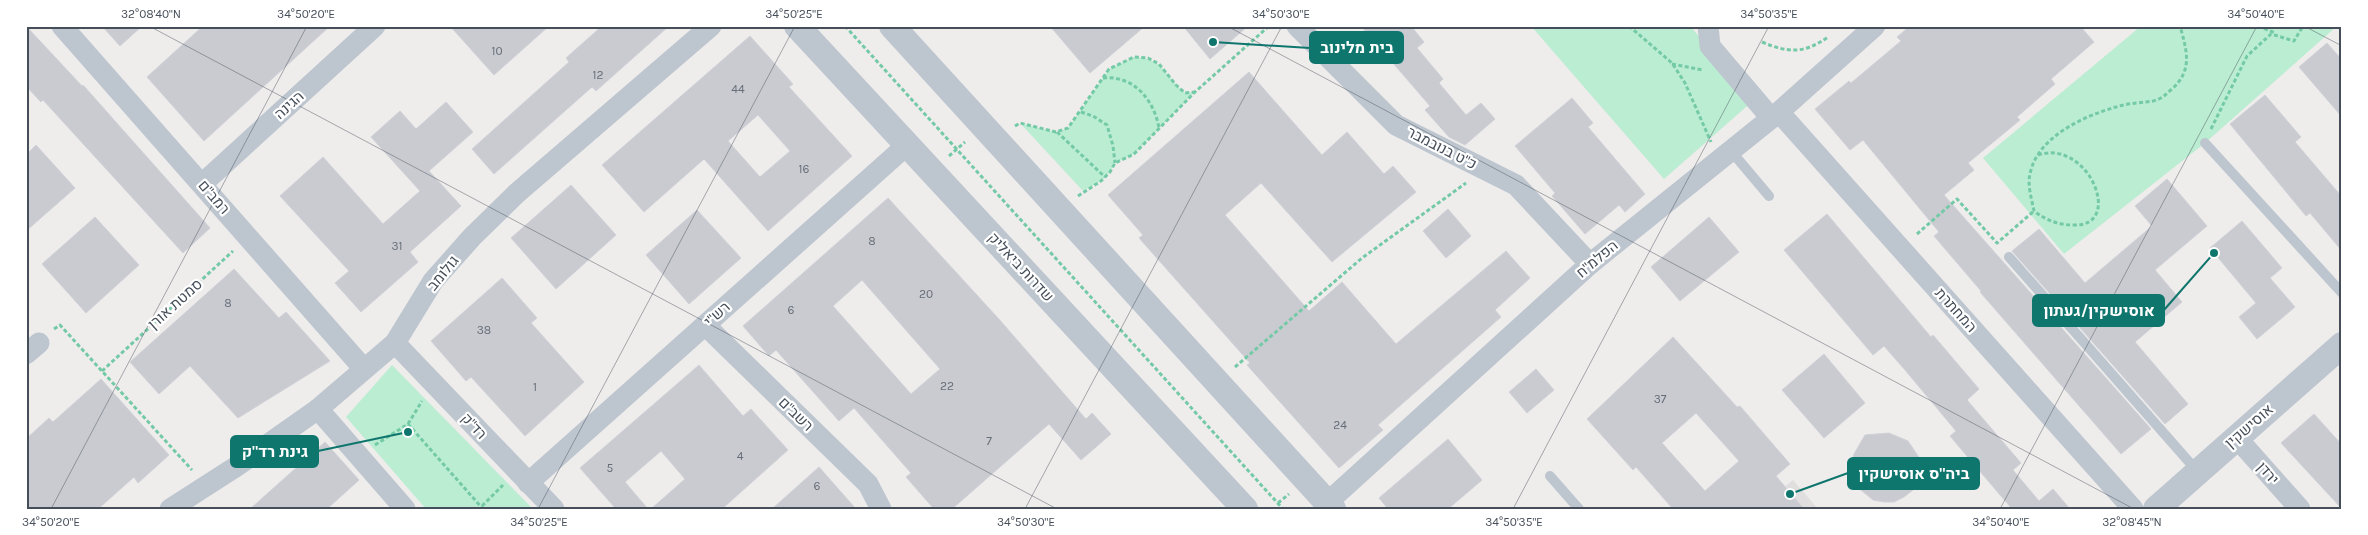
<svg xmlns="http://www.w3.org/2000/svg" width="2368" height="535" font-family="Karla,Heebo,sans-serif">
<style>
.education{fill:#e0dede}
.green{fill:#bbedd2}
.building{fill:#c9cbd1;stroke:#d0d2d8;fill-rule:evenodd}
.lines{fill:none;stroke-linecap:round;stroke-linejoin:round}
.path{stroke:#74caa6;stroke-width:3;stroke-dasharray:4 2.5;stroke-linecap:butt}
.service{stroke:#bdc6cf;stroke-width:10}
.minor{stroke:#bdc6cf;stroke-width:21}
.tertiary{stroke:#bdc6cf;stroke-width:26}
.ticks{fill:none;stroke:#454e59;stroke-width:1;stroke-opacity:0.45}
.labels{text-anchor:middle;stroke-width:4.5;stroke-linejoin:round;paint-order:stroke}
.number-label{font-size:12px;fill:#666d77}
.street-label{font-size:15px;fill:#454e59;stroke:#fff}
.leader{fill:none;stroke:#0f766e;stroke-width:2}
.callout-dot{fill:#0f766e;stroke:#fff;stroke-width:2}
.callout{fill:#0f766e;stroke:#0f766e;stroke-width:2}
.callout-label{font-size:16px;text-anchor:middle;font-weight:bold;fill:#fff}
.neatline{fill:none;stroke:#454e59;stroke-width:2}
.ticks-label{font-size:12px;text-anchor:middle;fill:#454e59}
</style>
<rect width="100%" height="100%" fill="#efecec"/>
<polygon class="education" points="1793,480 1818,509 1758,509"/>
<g class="green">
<polygon points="1531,26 1690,26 1754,100 1664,179"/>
<polygon points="2141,26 2337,26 2205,143 2064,254 1983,158"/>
<path d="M 1134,57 C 1164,58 1165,76 1185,93 L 1195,92 L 1134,154 L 1115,163 L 1110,172 L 1101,181 L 1083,191 L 1020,123 L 1056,132 L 1068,128 L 1109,69 Z"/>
<polygon points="392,365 533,509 426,509 346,417"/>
</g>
<g class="building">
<polygon points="26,26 82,86 83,85 210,228 183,253 43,100 41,102 26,86"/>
<polygon points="102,26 142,26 120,46"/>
<polygon points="203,26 330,26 204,141 147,77"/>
<polygon points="450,26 549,26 494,75"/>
<polygon points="602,26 669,26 596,91 592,87 494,174 472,149 569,62 566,58"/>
<polygon points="1050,26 1145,26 1090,73"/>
<polygon points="1183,26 1248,26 1210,59"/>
<polygon points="1361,26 1411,26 1424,42 1417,48 1443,79 1439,83 1466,115 1481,103 1495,119 1465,145 1449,137 1425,110 1430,106"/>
<polygon points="1910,26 2080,26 2094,42 2051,79 2055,84 2017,117 2020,120 1968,163 1974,170 1944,195 2151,429 2121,454 1980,292 1981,291 1934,236 1939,232 1863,140 1850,150 1815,109 1849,81 1851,83 1901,41 1897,37"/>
<path d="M 750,36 L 793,84 L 789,87 L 852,156 L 768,231 L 704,159 L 644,212 L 602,165 ZM 758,115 L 790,151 L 760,177 L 728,141 Z"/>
<polygon points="2327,43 2342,60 2342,117 2299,67"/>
<polygon points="1249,72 1322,155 1347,132 1384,174 1393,166 1416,192 1332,262 1261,183 1225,215 1309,311 1342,282 1396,344 1506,251 1530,278 1495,310 1501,317 1378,425 1383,430 1339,468 1247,365 1250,363 1139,238 1143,235 1108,195"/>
<polygon points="2265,95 2301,137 2295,142 2342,197 2342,251 2310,213 2306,216 2230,124"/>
<polygon points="1572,98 1593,123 1588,127 1645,194 1625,212 1619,205 1585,234 1552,196 1555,193 1515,146"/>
<polygon points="446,102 473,132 429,171 461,206 410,252 418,262 361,312 335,283 349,271 280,196 323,157 383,224 420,191 371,137 400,111 416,129"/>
<polygon points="36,145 75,188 26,231 26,155"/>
<polygon points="2167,179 2207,226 2155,270 2182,302 2135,342 2188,404 2165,424 2012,251 2039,229 2085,283 2152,226 2135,206"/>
<polygon points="571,185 616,235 556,289 511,238"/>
<path d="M 888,198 L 998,318 L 1086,419 L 1092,413 L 1111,434 L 1081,460 L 1049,424 L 952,509 L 934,509 L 906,477 L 911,473 L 854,408 L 839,421 L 776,350 L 769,356 L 743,326 ZM 862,280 L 940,369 L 911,394 L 833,306 Z"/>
<polygon points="1448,209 1471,236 1446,258 1423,231"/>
<polygon points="697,210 741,258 689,304 646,255"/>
<polygon points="1827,214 1931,337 1933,335 1979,389 1967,400 2021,463 2013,470 2039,501 2053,489 2070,509 2012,509 1950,436 1956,431 1905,370 1884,346 1873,355 1784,250"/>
<polygon points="95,217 139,265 86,313 42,264"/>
<polygon points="1709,217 1739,252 1680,301 1651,267"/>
<polygon points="2242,221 2282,268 2270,278 2295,307 2257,339 2239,317 2256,303 2210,248"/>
<polygon points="234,269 279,318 286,312 330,361 238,418 190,366 159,394 130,362"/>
<polygon points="502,278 537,318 531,323 584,382 525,436 471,377 466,381 431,341"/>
<path d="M 1673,337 L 1737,407 L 1740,406 L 1790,464 L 1776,476 L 1804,509 L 1673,509 L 1636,467 L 1633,470 L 1587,419 ZM 1696,413 L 1739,461 L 1705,491 L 1662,443 Z"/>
<polygon points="1824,354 1865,403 1824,438 1782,390"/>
<polygon points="699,365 743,416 751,409 788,450 722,509 651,509 685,479 661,451 625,482 648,509 616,509 580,468"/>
<polygon points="1536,369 1554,390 1527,413 1509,392"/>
<polygon points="101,379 169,455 138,483 134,477 98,509 26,509 26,439 49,418 53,422"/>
<polygon points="2314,414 2342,445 2342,509 2281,443"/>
<polygon points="1889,433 1908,441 1920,459 1921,470 1918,481 1913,490 1904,497 1894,502 1884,502 1873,500 1856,486 1852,476 1851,465 1854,454 1865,435"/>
<polygon points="1448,439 1482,480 1448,509 1388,509 1379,498"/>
<polygon points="325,442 359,480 327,509 250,509"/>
<polygon points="819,467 856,509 772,509"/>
</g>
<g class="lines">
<g class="path">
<polyline points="845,26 1283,509"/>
<polyline points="1629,26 1672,63 1685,83 1711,142"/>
<polyline points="2258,26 2275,33"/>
<path d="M 1762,42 C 1788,53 1804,54 1828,37"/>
<polyline points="1672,64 1703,70"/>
<path d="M 1103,78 C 1134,75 1154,100 1159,128"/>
<polyline points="1081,112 1093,116 1107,125 1113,146 1115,163"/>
<polyline points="1015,126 1020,123 1056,132 1068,128 1109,69 1134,57 1148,58 1159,64 1176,85 1185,93 1195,92"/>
<polyline points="2211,129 2247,56 2271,34 2294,41 2303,26"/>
<polyline points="1057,132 1105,177"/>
<path d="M 2038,155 C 2089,138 2125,228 2073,225 C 2058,225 2046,220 2034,211 C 2032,200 2027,185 2030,174 C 2037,137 2084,116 2116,107 C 2128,103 2141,103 2153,101 C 2162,99 2166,94 2172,89 C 2193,70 2187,51 2180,26"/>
<polyline points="949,156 965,142"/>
<polyline points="1078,196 1101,181 1110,172 1115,163 1134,154 1195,92 1269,26"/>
<polyline points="1917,234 1957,199 1997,243 2034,211"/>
<polyline points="54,329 60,325 192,470"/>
<polyline points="1235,367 1362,258 1466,183"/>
<polyline points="102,371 233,251"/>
<polyline points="408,424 422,401"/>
<polyline points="375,445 408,424 483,509"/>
<polyline points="1278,503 1289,494"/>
<polyline points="482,506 503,485"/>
</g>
<g class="service">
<polyline points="2205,143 2342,293"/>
<polyline points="1731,151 1769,196"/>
<polyline points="2009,257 2197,471"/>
<polyline points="1550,476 1579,509"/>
</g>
<g class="minor">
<polyline points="62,26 364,369"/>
<polyline points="1297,26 1396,125 1516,185 1590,264"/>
<polyline points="1708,26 1710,46 1771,118"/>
<polyline points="1779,112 2133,509"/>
<polyline points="202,184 375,26"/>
<polyline points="705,325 868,484 881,509"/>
<polyline points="395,343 554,509"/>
<polyline points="26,354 39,343"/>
<polyline points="318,409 405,509"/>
<polyline points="2236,437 2300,509"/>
<polyline points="528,483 907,145"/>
<polyline points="1328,502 1590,264 1779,112 1875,26"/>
<polyline points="170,509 237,466 318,409 395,343 433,281 472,237 517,193 711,26"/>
</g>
<g class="tertiary">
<polyline points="797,26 1245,509"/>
<polyline points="892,26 1333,509"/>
<polyline points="2156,509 2342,345"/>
</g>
</g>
<path class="ticks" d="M 149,26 L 1057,509M 1227,26 L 2134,509M 2304,26 L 2342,46M 51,509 L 307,26M 538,509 L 795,26M 1025,509 L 1282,26M 1513,509 L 1769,26M 2000,509 L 2257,26"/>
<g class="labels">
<g class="number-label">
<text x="497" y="55">10</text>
<text x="598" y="79">12</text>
<text x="738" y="93">44</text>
<text x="804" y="173">16</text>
<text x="872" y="245">8</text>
<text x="397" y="250">31</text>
<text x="926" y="298">20</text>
<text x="228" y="307">8</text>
<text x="791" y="314">6</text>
<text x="484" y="334">38</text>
<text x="947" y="390">22</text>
<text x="535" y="391">1</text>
<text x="1660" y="403">37</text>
<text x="1340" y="429">24</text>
<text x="989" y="445">7</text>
<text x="740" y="460">4</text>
<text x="610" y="472">5</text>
<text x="817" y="490">6</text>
</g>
<g class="street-label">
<text transform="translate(289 105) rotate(-42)" y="5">הגינה</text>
<text transform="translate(1442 148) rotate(27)" y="5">כ"ט בנובמבר</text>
<text transform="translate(214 197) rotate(49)" y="5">רמב"ם</text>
<text transform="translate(1597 259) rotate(-40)" y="5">הפלמ"ח</text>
<text transform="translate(1021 267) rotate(47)" y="5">שדרות ביאליק</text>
<text transform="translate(443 273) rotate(-51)" y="5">גולומב</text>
<text transform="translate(175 304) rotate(-42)" y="5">סמטת אורן</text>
<text transform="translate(1956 310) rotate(48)" y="5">המחתרת</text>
<text transform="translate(717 314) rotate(-42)" y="5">רש"י</text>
<text transform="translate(796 414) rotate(44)" y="5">רשב"ם</text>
<text transform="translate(474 426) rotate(47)" y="5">רד"ק</text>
<text transform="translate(2249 426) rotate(-41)" y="5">אוסישקין</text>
<text transform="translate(2268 473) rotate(48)" y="5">ירדן</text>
</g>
</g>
<path class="leader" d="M1213 42L1310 48M2214 253L2164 310M408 432L318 451M1790 494L1848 473"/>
<g class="callout-dot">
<circle cx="1213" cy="42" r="5"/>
<circle cx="2214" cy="253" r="5"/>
<circle cx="408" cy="432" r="5"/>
<circle cx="1790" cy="494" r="5"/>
</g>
<g class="callout">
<rect x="1310" y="32" width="93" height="31" rx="5"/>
<rect x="2033" y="295" width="131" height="31" rx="5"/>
<rect x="231" y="436" width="87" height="31" rx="5"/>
<rect x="1848" y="458" width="131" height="31" rx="5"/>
</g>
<g class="callout-label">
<text x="1357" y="53">בית מלינוב</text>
<text x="2099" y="316">אוסישקין/געתון</text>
<text x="275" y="457">גינת רד"ק</text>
<text x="1914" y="479">ביה"ס אוסישקין</text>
</g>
<rect width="2368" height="535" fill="none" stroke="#ffffff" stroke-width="55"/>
<rect x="28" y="28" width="2312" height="480" class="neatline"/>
<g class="ticks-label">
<text x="151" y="18">32°08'40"N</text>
<text x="306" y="18">34°50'20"E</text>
<text x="794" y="18">34°50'25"E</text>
<text x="1281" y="18">34°50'30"E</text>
<text x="1769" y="18">34°50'35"E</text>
<text x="2256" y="18">34°50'40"E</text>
<text x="51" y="526">34°50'20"E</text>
<text x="539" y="526">34°50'25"E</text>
<text x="1026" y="526">34°50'30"E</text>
<text x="1514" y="526">34°50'35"E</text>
<text x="2001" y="526">34°50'40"E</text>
<text x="2132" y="526">32°08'45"N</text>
</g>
</svg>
